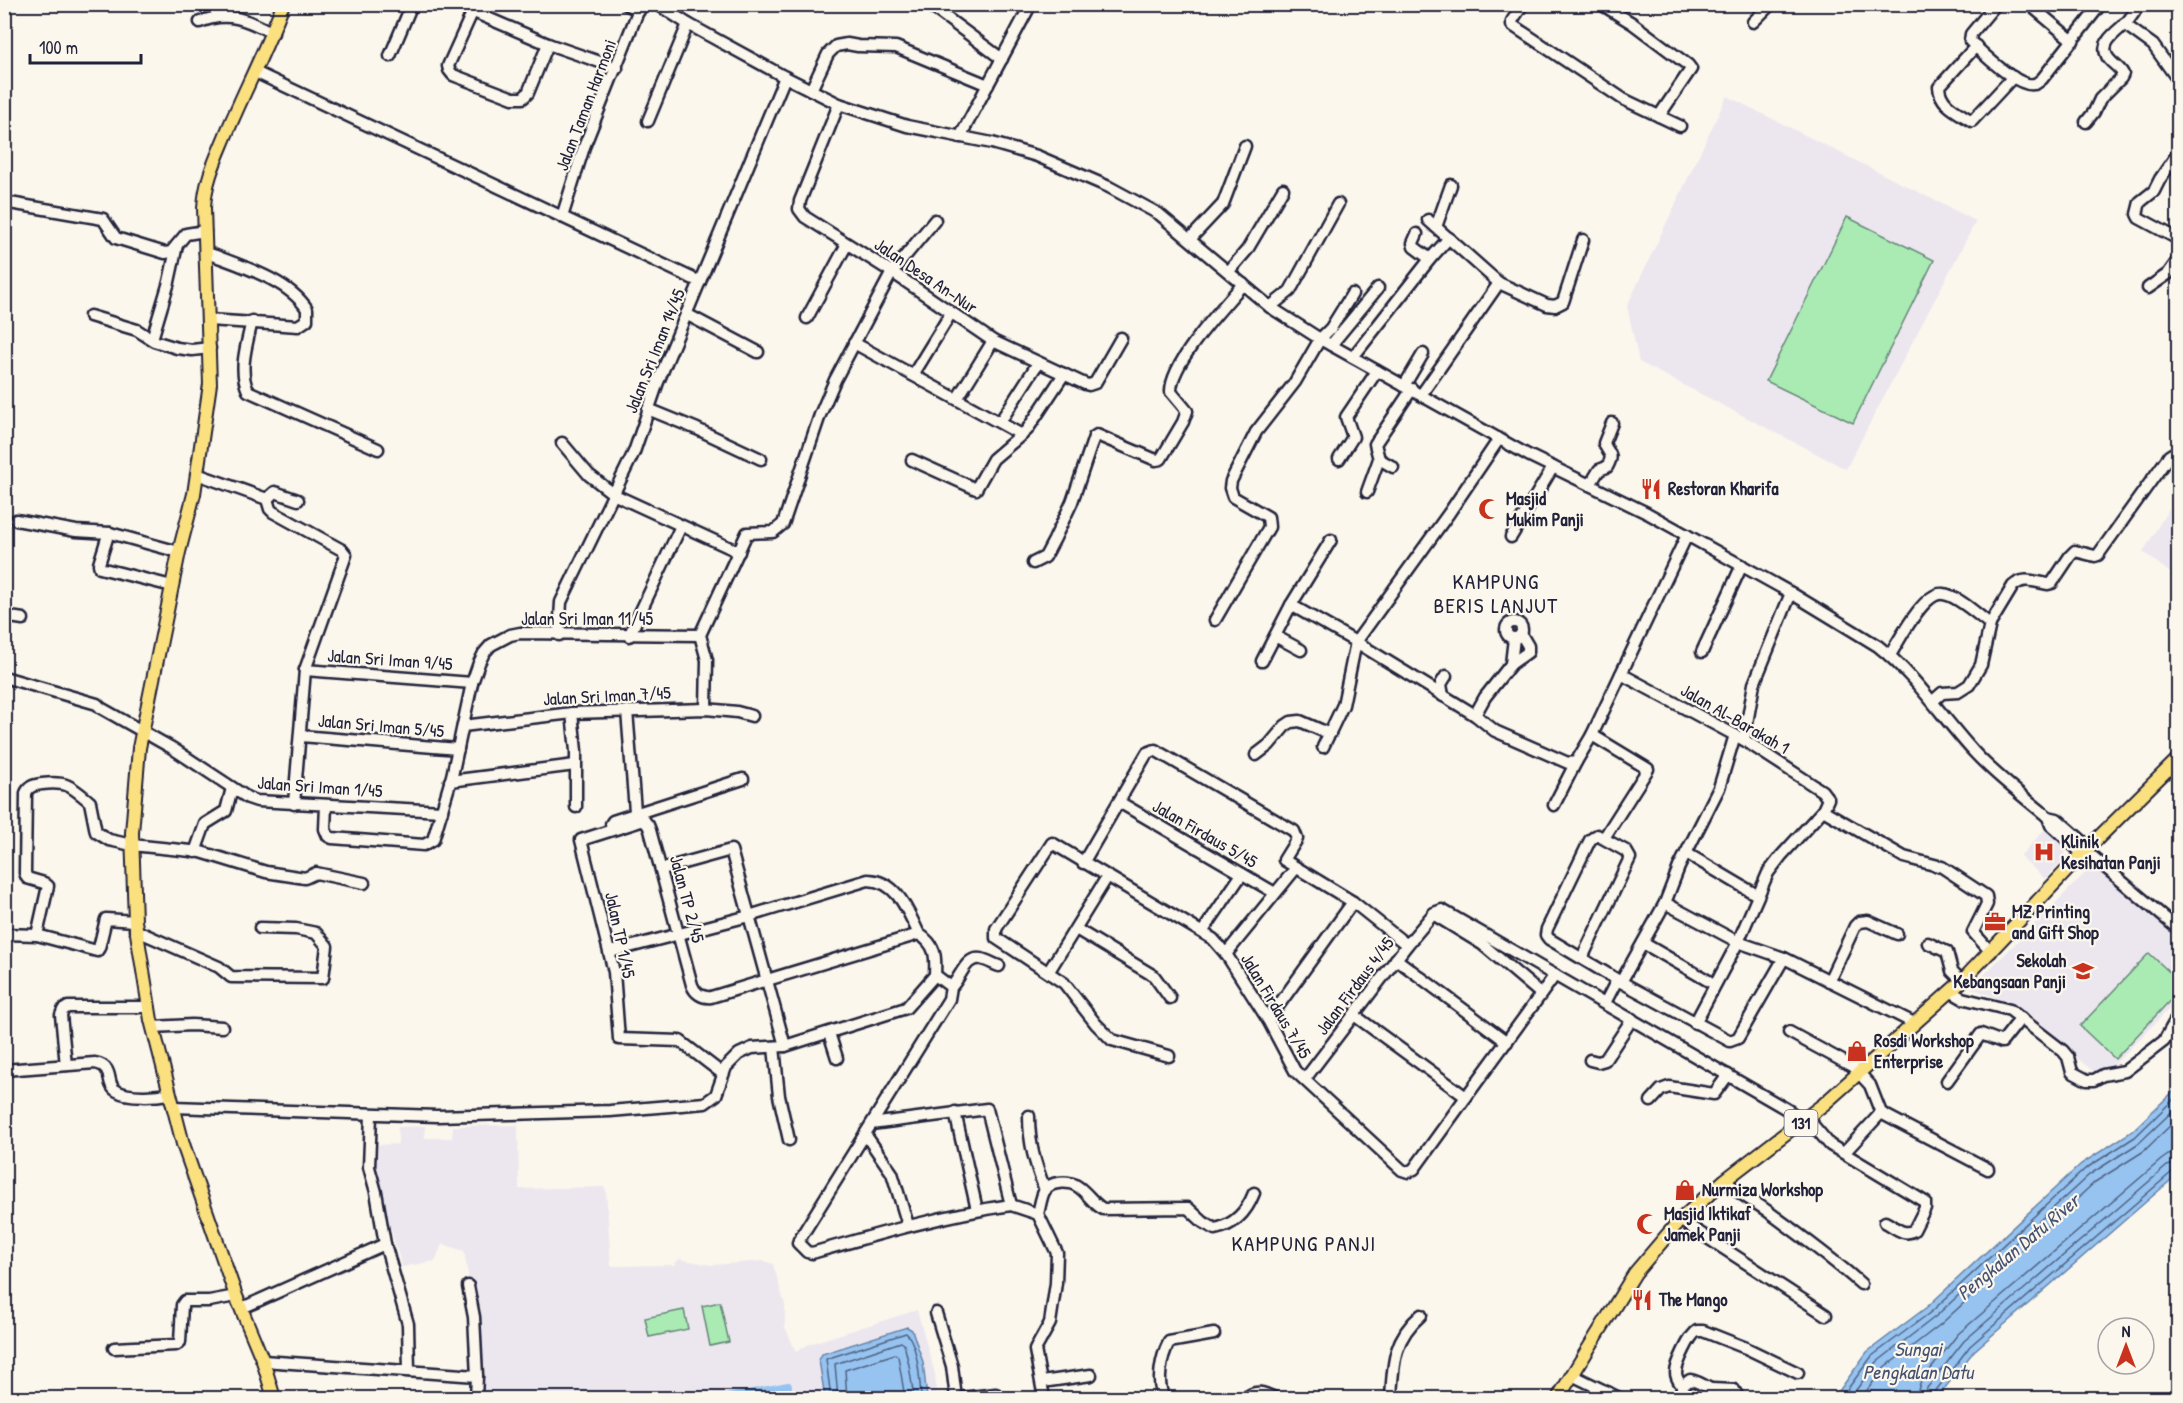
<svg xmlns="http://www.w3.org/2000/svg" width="2183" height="1403" font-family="'Patrick Hand',sans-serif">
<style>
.built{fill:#ece7ef}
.green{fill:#aaebb4;stroke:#668678;stroke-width:1.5}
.water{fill:#96c3f0;stroke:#6883a8;stroke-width:1.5}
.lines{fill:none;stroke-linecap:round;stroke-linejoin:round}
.shore{stroke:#506283;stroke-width:1.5}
.canal{stroke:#96c3f0;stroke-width:8}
.minor-casing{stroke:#22223b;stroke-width:15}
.major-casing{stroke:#22223b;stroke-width:16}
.minor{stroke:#fbf7ec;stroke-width:10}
.major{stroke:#fbe080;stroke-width:12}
.labels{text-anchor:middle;stroke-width:4.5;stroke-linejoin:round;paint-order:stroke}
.shield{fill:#fbf7ec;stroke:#636270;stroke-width:1.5}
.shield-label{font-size:16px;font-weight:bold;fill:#22223b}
.street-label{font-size:18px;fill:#22223b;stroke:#fbf7ec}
.poi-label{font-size:18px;font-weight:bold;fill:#22223b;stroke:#fbf7ec;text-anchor:start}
.water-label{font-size:20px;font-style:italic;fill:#455271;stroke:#fbf7ec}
.quarter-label{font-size:21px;letter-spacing:1.5px;fill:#22223b;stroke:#fbf7ec}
</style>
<rect width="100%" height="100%" fill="#fbf7ec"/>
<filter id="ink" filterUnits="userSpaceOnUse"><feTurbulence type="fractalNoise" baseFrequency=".0167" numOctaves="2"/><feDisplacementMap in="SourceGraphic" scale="12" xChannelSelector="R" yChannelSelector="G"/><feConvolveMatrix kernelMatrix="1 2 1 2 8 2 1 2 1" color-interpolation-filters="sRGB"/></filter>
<g filter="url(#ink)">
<g class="built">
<polygon points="1727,96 1976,221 1846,469 1639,362 1627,306"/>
<polygon points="2178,493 2178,566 2173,575 2143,552"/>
<polygon points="2045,829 2065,848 2064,859 2045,879 2020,856"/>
<polygon points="2095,863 2178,934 2178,1000 2112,1067 2094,1072 2012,1004 1971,988"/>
<polygon points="518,1125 519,1189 604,1187 606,1190 611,1266 674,1265 679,1259 712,1265 763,1261 773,1264 785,1305 785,1327 796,1352 809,1344 917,1310 935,1374 937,1398 480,1398 475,1317 464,1251 442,1244 435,1261 402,1267 375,1175 375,1145 398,1144 398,1127 425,1126 425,1138 452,1138 453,1126"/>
</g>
<g class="green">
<polygon points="1847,217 1934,260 1853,423 1766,381"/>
<polygon points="2149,953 2178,980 2178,992 2115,1059 2080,1026"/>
<polygon points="720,1302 729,1342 710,1346 702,1306"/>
<polygon points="684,1310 688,1329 649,1337 645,1318"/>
</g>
<g class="water">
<polygon points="2178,1087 2178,1174 1974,1351 1937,1398 1834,1398 1867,1352 1927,1307 2081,1164 2131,1132"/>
<polygon points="907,1327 912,1330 923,1362 927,1398 825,1398 819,1360 822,1354"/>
</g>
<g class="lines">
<g class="shore">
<path d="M 831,1398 L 826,1359 L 906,1333 C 918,1344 920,1382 921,1398"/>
<polyline points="838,1398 835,1364 901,1342 904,1344 909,1365 914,1398"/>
<polyline points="847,1398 845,1370 895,1354 898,1356 905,1398"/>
<polyline points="1841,1398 1872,1356 1931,1312 2085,1169 2135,1137 2178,1095"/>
<polyline points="1850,1398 1877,1362 1935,1317 2089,1175 2139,1143 2178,1106"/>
<polyline points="1861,1398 1884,1368 1941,1324 2095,1182 2144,1151 2178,1118"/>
<polyline points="1916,1398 1920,1383 1958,1334 2161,1160 2168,1155 2178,1154"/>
<polyline points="1925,1398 1927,1388 1964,1341 2167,1166 2178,1163"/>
<polyline points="1932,1398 1934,1393 1970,1346 2172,1172 2178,1170"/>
</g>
<polyline class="canal" points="728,1398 788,1386"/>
<defs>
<g id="minor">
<polyline points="455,4 548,44 617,68"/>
<polyline points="476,4 448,66 449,70 453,75 513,98 523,98 528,93 548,44"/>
<polyline points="626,4 639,11"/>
<path d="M 657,4 L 688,24 L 785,77 L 839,104 L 907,126 L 992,143 L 1037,156 L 1109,187 L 1159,214 L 1270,307 L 1320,339 L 1528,455 L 1647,513 L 1791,593 L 1878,646 C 1916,676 1942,717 1974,752 C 1996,776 2023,796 2048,817 L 2057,819 L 2089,847"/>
<polyline points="928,4 1002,59"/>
<polyline points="1523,4 1512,21 1512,25 1623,99 1680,126"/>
<polyline points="1601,4 1632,23 1688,65 1691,69 1659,116"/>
<path d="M 1996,4 L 1971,34 L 1970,41 C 1981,52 2018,88 2034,84 C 2037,84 2039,81 2042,79 L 2101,4"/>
<polyline points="2029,4 2073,41"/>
<path d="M 200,22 C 227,10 248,20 273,33"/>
<polyline points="1753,22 1771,4"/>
<polyline points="2124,24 2153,45 2178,80"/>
<path d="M 1976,46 L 1939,87 C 1940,105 1958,112 1972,121 L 2013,77"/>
<polyline points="390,56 412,4"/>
<polyline points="255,72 700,282"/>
<polyline points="811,90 828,54 836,46 847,44 858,46 896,47 988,85"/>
<polyline points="839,104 800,201 799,209 805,217 892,272 993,341 1085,384 1089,385 1095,383 1121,338"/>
<polyline points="648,121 688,24"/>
<path d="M 2086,122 L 2094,112 L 2100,99 L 2121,78 L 2123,74 C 2119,66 2110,63 2107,56 C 2099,41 2120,30 2128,21 C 2132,16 2136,10 2139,4"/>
<polyline points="960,137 1031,4"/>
<polyline points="2178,153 2160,179 2154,191 2140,202 2137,214 2139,218 2178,239"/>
<polyline points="4,202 103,219 116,238 165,253 171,252 186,234 205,231"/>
<polyline points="562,217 584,147 641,4"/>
<polyline points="1428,220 1499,283"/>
<polyline points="1436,227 1451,185"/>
<polyline points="1191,238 1223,204 1245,146"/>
<path d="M 205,252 C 238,265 288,279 307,309 L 307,320 L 298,326 L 209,320"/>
<polyline points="1430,259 1449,238"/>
<polyline points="1229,271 1247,250 1283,189"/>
<polyline points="2148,288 2168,274 2178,260"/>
<polyline points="1270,307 1290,291 1338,204"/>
<polyline points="686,314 758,352"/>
<polyline points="90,316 137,330 154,341 177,348 192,350 210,348"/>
<polyline points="807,318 847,244"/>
<path d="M 252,321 C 247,344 238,369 248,391 L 378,449"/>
<polyline points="152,339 169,282 177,245"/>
<polyline points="854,343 1022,435"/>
<polyline points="1331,345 1378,288"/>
<polyline points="1353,357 1430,259 1414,247 1413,243 1417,234"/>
<polyline points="913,375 951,313"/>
<polyline points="1404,386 1423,354"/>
<polyline points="1421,395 1499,283 1547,305 1555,306 1563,302 1583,240"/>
<polyline points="957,399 993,341"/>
<polyline points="648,409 697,429 761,459"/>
<polyline points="1000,422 1038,363"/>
<polyline points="1499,439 1449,513 1356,642 1475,715 1495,731 1568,763 1576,762 1592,735 1687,535"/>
<polyline points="562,443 589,475 615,495 739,552"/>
<polyline points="1339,459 1353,437 1346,417 1377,371"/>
<polyline points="912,460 976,489 993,459 1027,430 1064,374"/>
<polyline points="1393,467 1379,459 1375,444 1412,389"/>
<polyline points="197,474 267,499 270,509 273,512 342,550 346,555 305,670 294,804"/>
<path d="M 1590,485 L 1599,470 L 1607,467 C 1615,453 1608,455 1604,443 L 1612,423"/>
<polyline points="1367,492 1379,459"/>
<polyline points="267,499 275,492 298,500"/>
<polyline points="16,520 76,531 110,533"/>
<polyline points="1511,537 1553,467"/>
<path d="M 1033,563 L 1045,557 L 1054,540 L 1072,502 L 1094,437 L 1097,435 L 1156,460 L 1161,459 L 1183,422 L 1187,411 L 1171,392 C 1170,363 1224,306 1243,284"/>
<polyline points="172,586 100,568 99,564 108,535 110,533 179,552"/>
<polyline points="4,616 23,619"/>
<polyline points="1215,620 1269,527 1268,517 1233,497 1230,488 1231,481 1256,432 1295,382 1320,339 1331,328 1352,294"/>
<circle cx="1514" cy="630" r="8"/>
<polyline points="559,635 561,602 634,452 658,382 785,77"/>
<polyline points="629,636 681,526"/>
<polyline points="1275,636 1301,650"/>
<polyline points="1702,652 1742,565"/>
<path d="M 1890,655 C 1899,641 1924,591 1943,594 C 1957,595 1979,616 1990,624"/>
<polyline points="1262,661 1291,605"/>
<polyline points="1511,664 1514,638"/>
<polyline points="305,670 472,683"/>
<polyline points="1621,674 1744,740 1822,791 1828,799 1823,810 1781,856 1768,873 1738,942 1695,1023"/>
<polyline points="4,677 97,704 101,708 172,748 248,798 257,801 442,811"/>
<polyline points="1443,696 1441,684 1446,676"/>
<path d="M 1933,701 L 1942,693 L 1958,692 L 1969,685 L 1981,665 L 1990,624 L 2013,586 C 2024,576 2035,582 2048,584 L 2052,583 L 2070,556 L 2075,551 L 2095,556 L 2098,555 L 2169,456 L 2172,454 L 2178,455"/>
<polyline points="706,709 707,660 700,635 747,533 773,532 783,524 820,415 835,380 892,272 935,220"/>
<polyline points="572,713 576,751 576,807"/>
<polyline points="1475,715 1485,697 1511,664 1528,652 1528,646 1521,634"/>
<polyline points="463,726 572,713 706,709 737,712 752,716"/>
<polyline points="1592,735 1648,769 1604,838"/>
<polyline points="301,736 458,749"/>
<polyline points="1744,740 1754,684 1791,593"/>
<polyline points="1323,747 1343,705 1356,642 1291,605 1331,540"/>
<polyline points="1256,755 1269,745 1285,726 1291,722 1300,721 1330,734"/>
<polyline points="450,781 575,765"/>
<polyline points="1119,802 1275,893"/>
<polyline points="326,805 325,829 328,836 332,838 424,845 433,840 452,776 472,683 479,663 484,653 491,645 510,635 520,633 700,635"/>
<polyline points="1554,805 1576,762"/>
<polyline points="1823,810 1904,857 1942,867 1986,896 1987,904 1973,932 1991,952"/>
<polyline points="2048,817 2051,825 2083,854"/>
<polyline points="644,820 581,840 614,972 619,1039 680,1041 723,1074"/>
<polyline points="612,829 611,824 613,821 743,779"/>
<polyline points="2086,851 2178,929"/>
<polyline points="195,852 205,824 226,811 232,788"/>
<polyline points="1686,853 1757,895"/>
<polyline points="1083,863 1147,753 1155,750 1294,831 1297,839 1284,860 1353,902 1407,945"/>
<polyline points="662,869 731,850 785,1046"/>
<polyline points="1665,903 1738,942 1784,958 1914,1023"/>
<polyline points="1433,914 1482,944 1541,994"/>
<polyline points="1076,929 1154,976 1170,998"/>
<polyline points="135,930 219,967 231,977 323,978 327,946 316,933 296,929 260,928"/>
<polyline points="1203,931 1242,874"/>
<polyline points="4,934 37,935 97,951 99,948 106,919 135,921"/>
<path d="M 37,935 L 48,886 L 44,883 L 27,878 L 25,873 L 26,793 C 29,786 34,785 42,784 C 67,781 71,786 90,802 L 96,832 L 109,840 L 132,845 L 201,852 L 266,872 L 305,878 L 316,873 L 364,883"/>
<polyline points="1643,943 1714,984"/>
<polyline points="1928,943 1947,952 1952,971 1962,981"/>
<path d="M 610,952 L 749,916 L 868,880 C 898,881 908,912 919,934"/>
<polyline points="1226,954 1296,868"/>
<polyline points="1582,958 1630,858 1626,851 1597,835 1590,840 1547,929 1546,935 1549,939 1621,982 1730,1041 1738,1038 1784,958"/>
<polyline points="1396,959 1507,1042"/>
<polyline points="1049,971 1107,877"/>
<polyline points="1829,981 1855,926 1859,922 1868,921 1897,934"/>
<polyline points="1621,982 1665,903 1679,867 1719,788 1735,735"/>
<path d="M 951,987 C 961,978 965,956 981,959 C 987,960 993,964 999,966"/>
<polyline points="1950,991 1962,998 2010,1010 2063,1051 2068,1057 2072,1072 2087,1080 2094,1080 2103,1075 2125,1071 2164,1041 2178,1016"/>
<polyline points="1605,1003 1617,980"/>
<polyline points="1354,1015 1466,1097 1555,975"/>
<polyline points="1268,1020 1353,902"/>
<polyline points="153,1027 192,1025 222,1027"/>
<polyline points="1789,1032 1861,1071"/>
<polyline points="829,1033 837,1058"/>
<polyline points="774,1047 779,1096 789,1140"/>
<polyline points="1169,1056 1112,1040 1096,1024 1064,983 996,938 996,929 1052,843 1213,939 1226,954 1268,1020 1295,1071 1402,1170 1408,1172 1414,1169 1466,1097"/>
<polyline points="1590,1060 1598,1062 1605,1060 1632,1019"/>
<polyline points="66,1065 61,1015 63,1010 68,1007 149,1007"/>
<path d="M 4,1070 L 95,1063 C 116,1067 104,1084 117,1091 C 128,1098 157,1096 169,1094"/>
<polyline points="1859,1073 1870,1085 1881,1113 1988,1169"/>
<polyline points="1305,1079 1407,945 1434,913 1442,910 1788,1110 1803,1121"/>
<polyline points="1947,1081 1981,1034 2002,1042 2021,1018"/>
<polyline points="1651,1101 1661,1090 1669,1087 1714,1094 1728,1075"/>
<path d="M 173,1107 L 437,1116 L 610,1111 L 705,1103 L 716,1095 L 726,1067 L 739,1054 L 752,1048 L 785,1046 L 906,1008 L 935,975 C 936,956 936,945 919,934 L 711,997 C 702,998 695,993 692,985 L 650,830 L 648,825 L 635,811 L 627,711"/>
<polyline points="955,1112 977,1210"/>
<polyline points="371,1115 369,1167 376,1192 385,1244"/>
<path d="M 1029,1116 C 1029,1145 1035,1163 1045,1190"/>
<path d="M 1807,1118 L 1830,1145 L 1925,1202 L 1925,1208 L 1914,1230 C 1904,1237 1895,1227 1885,1222"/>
<path d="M 871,1124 L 987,1109 L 1011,1205 C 943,1215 878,1234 812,1253 L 807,1252 L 798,1243 L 799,1240 L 949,999 L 951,987 L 935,975"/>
<polyline points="865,1134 892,1173 908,1225"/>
<polyline points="1844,1153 1881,1113"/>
<path d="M 1725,1180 C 1736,1193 1752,1200 1766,1210 C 1798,1234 1831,1257 1861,1284"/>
<polyline points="1011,1205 1038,1214"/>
<polyline points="1680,1220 1826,1315"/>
<polyline points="468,1286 474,1317 477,1376"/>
<polyline points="242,1308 385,1244 408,1324 409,1371"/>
<polyline points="936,1313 952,1366 956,1398"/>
<polyline points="114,1348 176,1345 180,1342 182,1305 185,1301 209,1301 236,1296"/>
<polyline points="263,1361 477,1376 476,1398"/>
<polyline points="1572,1375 1619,1398"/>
<polyline points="1042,1382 1091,1375"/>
<path d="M 1682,1386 C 1679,1382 1676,1378 1676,1373 C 1676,1364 1690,1335 1697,1331 L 1703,1331 L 1746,1348 L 1798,1373"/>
<polyline points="1711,1389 1734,1390 1737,1395 1735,1398"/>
<polyline points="962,1398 996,1394"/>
<path d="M 1044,1398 L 1035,1350 L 1050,1323 L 1056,1283 L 1057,1253 L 1038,1214 C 1040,1207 1041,1196 1045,1190 C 1051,1181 1069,1181 1077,1186 C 1087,1192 1092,1203 1103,1209 L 1188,1208 L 1203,1222 L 1215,1229 C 1235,1225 1247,1211 1254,1193"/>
<path d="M 1164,1398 C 1156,1383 1161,1357 1169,1342 L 1214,1334"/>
<path d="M 1246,1398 C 1255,1389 1264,1393 1275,1398"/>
<path d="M 1391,1398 C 1393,1364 1393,1339 1421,1315"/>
<path d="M 1683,1398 L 1682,1386 L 1690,1380 C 1701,1381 1716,1394 1727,1398"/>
</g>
<g id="major">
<path d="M 274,1398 L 263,1361 L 236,1296 L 183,1144 L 151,1020 L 135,921 L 132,833 L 139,748 L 179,552 L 194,494 L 210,384 L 204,208 C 205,182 215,161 225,137 C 243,93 266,50 283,4"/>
<polyline points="1558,1398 1635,1273 1680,1220 1725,1180 1824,1104 1962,981 2089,847 2178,759"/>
</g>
</defs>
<use href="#minor" class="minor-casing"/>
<use href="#major" class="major-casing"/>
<use href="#minor" class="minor"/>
<use href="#major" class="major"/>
</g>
</g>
<defs>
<symbol id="restaurant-bare" viewBox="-9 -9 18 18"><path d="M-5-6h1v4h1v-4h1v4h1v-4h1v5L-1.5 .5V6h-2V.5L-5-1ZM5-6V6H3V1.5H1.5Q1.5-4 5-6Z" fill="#c8321e" stroke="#fbf7ec" stroke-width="2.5" paint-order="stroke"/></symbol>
<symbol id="mosque-bare" viewBox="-9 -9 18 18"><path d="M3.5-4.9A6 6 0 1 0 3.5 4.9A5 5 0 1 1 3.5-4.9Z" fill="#c8321e" stroke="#fbf7ec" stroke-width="2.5" paint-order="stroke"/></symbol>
<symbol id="hospital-bare" viewBox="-9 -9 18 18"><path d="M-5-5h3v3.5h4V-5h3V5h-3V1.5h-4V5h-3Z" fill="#c8321e" stroke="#fbf7ec" stroke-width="2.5" paint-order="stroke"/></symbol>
<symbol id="office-bare" viewBox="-9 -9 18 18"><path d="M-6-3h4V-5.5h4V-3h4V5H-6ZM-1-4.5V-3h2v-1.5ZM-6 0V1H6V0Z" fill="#c8321e" stroke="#fbf7ec" stroke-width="2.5" paint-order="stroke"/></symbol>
<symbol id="school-bare" viewBox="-9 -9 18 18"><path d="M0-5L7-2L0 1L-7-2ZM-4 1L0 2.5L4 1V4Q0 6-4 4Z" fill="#c8321e" stroke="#fbf7ec" stroke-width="2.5" paint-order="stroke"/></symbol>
<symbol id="shop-bare" viewBox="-9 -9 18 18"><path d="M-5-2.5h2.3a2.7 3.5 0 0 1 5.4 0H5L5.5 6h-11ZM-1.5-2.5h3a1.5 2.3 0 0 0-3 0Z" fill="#c8321e" stroke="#fbf7ec" stroke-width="2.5" paint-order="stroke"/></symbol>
</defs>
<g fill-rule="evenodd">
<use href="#restaurant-bare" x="1636" y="474" width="30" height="30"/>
<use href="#mosque-bare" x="1474" y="494" width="30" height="30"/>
<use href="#hospital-bare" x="2029" y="837" width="30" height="30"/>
<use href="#office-bare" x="1980" y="907" width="30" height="30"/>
<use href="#school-bare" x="2068" y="956" width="30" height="30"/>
<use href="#shop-bare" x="1842" y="1036" width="30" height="30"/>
<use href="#shop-bare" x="1670" y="1175" width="30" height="30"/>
<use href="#mosque-bare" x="1632" y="1209" width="30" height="30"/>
<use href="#restaurant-bare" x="1627" y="1285" width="30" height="30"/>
</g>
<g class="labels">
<rect class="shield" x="1784.5" y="1110" width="33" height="26" rx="4.5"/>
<g class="shield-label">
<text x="1801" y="1129">131</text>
</g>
<g class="street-label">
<text transform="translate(586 105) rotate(-69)" y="6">Jalan Taman Harmoni</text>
<text transform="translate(926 276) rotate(34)" y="6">Jalan Desa An-Nur</text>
<text transform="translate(655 351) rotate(-68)" y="6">Jalan Sri Iman 14/45</text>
<text x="587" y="625">Jalan Sri Iman 11/45</text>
<text transform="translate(390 660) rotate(4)" y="6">Jalan Sri Iman 9/45</text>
<text transform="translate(607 696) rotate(-3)" y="6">Jalan Sri Iman 7/45</text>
<text transform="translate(1735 719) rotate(30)" y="6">Jalan Al-Barakah 1</text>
<text transform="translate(381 726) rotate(5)" y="6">Jalan Sri Iman 5/45</text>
<text transform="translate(320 787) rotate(4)" y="6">Jalan Sri Iman 1/45</text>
<text transform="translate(1205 834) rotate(30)" y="6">Jalan Firdaus 5/45</text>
<text transform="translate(687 899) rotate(75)" y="6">Jalan TP 2/45</text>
<text transform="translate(620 935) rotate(78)" y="6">Jalan TP 1/45</text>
<text transform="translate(1355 986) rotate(-53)" y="6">Jalan Firdaus 4/45</text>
<text transform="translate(1276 1006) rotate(59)" y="6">Jalan Firdaus 7/45</text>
</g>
<g class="poi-label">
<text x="1668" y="495">Restoran Kharifa</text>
<text x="1506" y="505">Masjid<tspan x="1506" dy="21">Mukim Panji</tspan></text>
<text x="2061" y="848">Klinik<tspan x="2061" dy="21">Kesihatan Panji</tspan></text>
<text x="2012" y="918">MZ Printing<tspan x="2012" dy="21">and Gift Shop</tspan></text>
<text x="2066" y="967" text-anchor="end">Sekolah<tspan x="2066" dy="21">Kebangsaan Panji</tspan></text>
<text x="1874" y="1047">Rosdi Workshop<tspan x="1874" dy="21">Enterprise</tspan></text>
<text x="1702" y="1196">Nurmiza Workshop</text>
<text x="1664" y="1220">Masjid Iktikaf<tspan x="1664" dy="21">Jamek Panji</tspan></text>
<text x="1659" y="1306">The Mango</text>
</g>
<g class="water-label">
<text transform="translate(2018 1247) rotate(-40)" y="7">Pengkalan Datu River</text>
<text x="1918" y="1356">Sungai<tspan x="1918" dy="23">Pengkalan Datu</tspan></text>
</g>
<g class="quarter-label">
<text x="1496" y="589">KAMPUNG<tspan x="1496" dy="24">BERIS LANJUT</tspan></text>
<text x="1304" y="1251">KAMPUNG PANJI</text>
</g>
</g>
<rect width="2183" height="1403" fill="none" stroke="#fbf7ec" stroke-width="24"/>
<rect x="12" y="12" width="2159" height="1379" fill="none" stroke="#22223b" stroke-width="2" filter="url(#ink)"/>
<g transform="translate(2126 1346)"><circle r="28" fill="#fbf7ec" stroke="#a4a2a5" stroke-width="1.5"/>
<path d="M0-4.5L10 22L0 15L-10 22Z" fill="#c8321e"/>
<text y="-9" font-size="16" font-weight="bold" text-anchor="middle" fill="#22223b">N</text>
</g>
<path d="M30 54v9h111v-9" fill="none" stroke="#22223b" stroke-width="3"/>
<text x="39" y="54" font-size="18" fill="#22223b" stroke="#fbf7ec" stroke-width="4.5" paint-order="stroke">100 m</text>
</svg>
